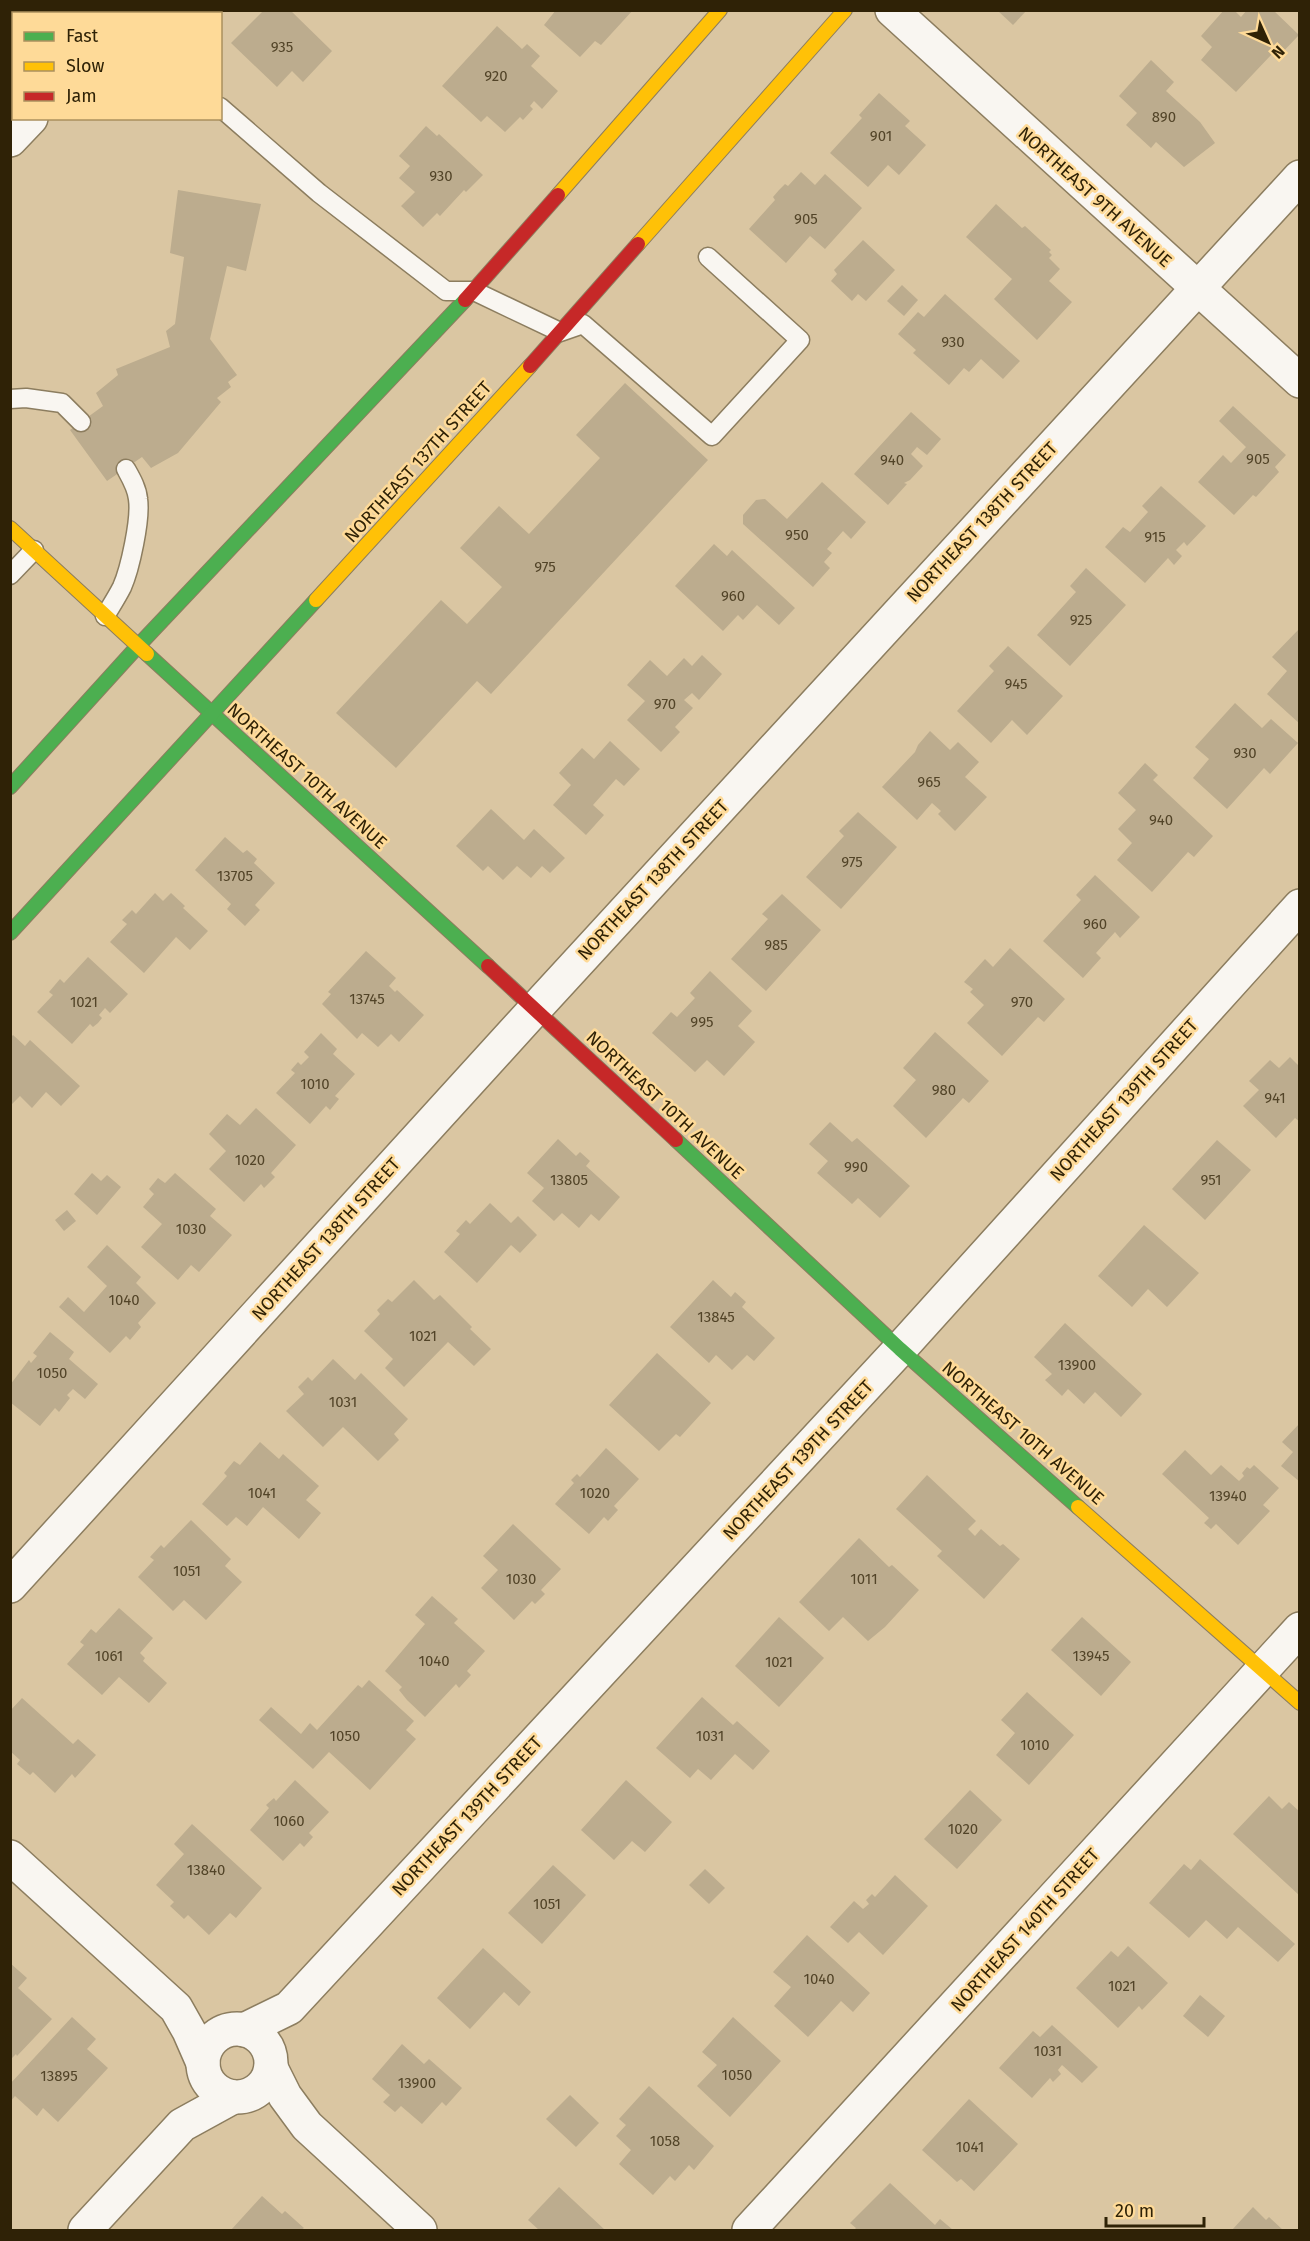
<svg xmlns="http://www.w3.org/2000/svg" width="1310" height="2241" font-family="'Fira Sans',sans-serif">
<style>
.building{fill:#bcac8e}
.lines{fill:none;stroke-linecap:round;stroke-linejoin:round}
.lane-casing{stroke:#8c7d5f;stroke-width:21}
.street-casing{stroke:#8c7d5f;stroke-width:36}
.fast-casing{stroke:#8c7d5f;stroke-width:16}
.slow-casing{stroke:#8c7d5f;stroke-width:16}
.jam-casing{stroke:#8c7d5f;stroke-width:16}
.lane{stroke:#f9f6f1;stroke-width:18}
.street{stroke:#f9f6f1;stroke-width:33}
.fast{stroke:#4caf50;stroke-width:14}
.slow{stroke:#ffc107;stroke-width:14}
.jam{stroke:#c62828;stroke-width:14}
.labels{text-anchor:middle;stroke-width:5;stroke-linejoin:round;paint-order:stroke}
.number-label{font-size:15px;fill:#524428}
.street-label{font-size:18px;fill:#2f2206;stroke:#feda98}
</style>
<rect width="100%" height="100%" fill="#dac6a2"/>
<g class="building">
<polygon points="264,10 290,10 332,51 303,82 292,71 277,87 231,43"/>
<polygon points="556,10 633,10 601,45 595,41 580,57 544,25"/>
<polygon points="997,10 1027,10 1013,25"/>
<polygon points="1224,10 1234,10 1241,17 1247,10 1273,10 1299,35 1278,57 1274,52 1236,92 1201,60 1212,47 1201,36"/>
<polygon points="497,26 522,49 527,44 540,56 531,66 558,91 542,109 534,101 530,106 533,109 523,120 520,117 505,132 487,116 481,122 442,86"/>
<polygon points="1151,60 1174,82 1166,91 1200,122 1215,143 1184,167 1156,142 1151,148 1126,125 1137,113 1119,96"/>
<polygon points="879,93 910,121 905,126 926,145 899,175 888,165 868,187 830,153 862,118 859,115"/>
<polygon points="426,126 437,136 439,134 483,175 466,192 464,190 440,216 437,213 423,227 401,206 415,192 399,178 410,166 399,156"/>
<polygon points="801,172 815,185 825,174 862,208 825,249 810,236 786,263 749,229 775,200 773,197 779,190 785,184 788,186"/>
<polygon points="178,190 261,204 246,271 227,266 210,339 237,375 228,382 231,387 217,398 221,402 178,453 151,468 142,457 107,481 70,430 103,406 96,393 118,375 116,369 170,347 166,331 175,324 184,257 170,253"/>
<polygon points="996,204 1022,228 1025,226 1051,250 1049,252 1052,255 1049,258 1060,269 1049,281 1072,302 1037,340 994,299 1012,279 966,237"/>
<polygon points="863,240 895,270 866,301 858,294 852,301 831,281 837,274 834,270"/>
<polygon points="902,285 918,300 904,316 887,301"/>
<polygon points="945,294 1020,361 1003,379 981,359 969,372 964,368 949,385 913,353 916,350 898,334 918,312 924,317"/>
<polygon points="625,383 708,460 491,694 477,681 396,768 336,713 441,600 467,624 502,587 460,548 499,506 529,534 600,458 576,435"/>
<polygon points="1233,406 1286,455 1275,467 1279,472 1256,497 1253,495 1234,515 1198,482 1223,455 1231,463 1246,447 1219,421"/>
<polygon points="911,412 941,439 927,455 917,447 911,454 923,466 910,480 904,483 907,484 888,505 854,474"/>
<polygon points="822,482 866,522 851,539 843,531 827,549 832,553 824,562 830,568 813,587 743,524 743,515 756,500 765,499 787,519"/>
<polygon points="1161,486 1206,526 1187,546 1184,542 1176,550 1182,556 1174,565 1168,558 1145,583 1105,547 1123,527 1130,532 1148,512 1142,506"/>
<polygon points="714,544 727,556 732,550 795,608 779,625 757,605 743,620 738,615 723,631 675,586"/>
<polygon points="1086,568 1126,605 1070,666 1037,635 1076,592 1070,586"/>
<polygon points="1300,628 1300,724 1267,694 1287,671 1272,657"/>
<polygon points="1008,646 1063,696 1027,735 1012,720 991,743 957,711 994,671 989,666"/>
<polygon points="702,655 722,674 699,700 692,693 684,700 693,708 675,727 680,732 661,752 627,720 645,701 627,685 650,660 667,676 684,658 692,666"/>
<polygon points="1235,703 1262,728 1271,719 1298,743 1270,774 1264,768 1227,809 1193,778 1209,759 1195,747"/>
<polygon points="930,731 950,750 958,742 979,762 965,777 987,797 955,831 938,814 941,811 932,803 917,820 882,787 915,752 918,745"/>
<polygon points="610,741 640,769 624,786 616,779 593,805 604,815 586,835 553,805 571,785 559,773 582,748 594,759"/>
<polygon points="1145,763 1158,775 1153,780 1213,836 1194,857 1188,852 1152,892 1117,860 1132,843 1118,829 1136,810 1118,793"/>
<polygon points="491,809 524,840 534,829 565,858 550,873 542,866 531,878 517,866 503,880 488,866 483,871 456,846"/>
<polygon points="858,812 897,847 841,909 806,877 844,836 839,831"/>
<polygon points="225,837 243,853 247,850 257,859 254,863 275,883 255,905 260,910 245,926 227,909 231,904 195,870"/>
<polygon points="1095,875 1140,917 1120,938 1115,932 1096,953 1101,958 1083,978 1043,941 1081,900 1076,895"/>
<polygon points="155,893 163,901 171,893 185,906 183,908 208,931 190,950 176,937 144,973 110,942 127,924 122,920 132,910 136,914"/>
<polygon points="782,894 821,930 766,991 731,959 768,919 762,914"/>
<polygon points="1010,948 1065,999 1044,1022 1038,1017 1002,1056 967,1023 984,1005 970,992 973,989 964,982 985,959 993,967"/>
<polygon points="366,951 396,978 389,986 395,992 397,990 424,1015 399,1042 391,1034 378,1047 362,1033 357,1039 322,1004 331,994 328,992"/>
<polygon points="88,957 128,994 110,1013 105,1008 99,1015 102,1018 98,1023 93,1027 90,1024 72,1044 37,1012 53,995 49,992 60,979 64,983"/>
<polygon points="710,971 752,1011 738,1026 755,1042 724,1076 707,1060 695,1072 652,1033 671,1012 677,1017 695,998 690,993"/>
<polygon points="935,1032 989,1081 969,1103 963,1098 926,1138 893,1106 916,1080 903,1068"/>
<polygon points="321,1033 337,1049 333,1054 355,1074 335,1096 339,1099 330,1110 326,1106 310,1124 276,1093 295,1073 291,1070 298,1062 301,1065 309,1057 304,1052"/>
<polygon points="13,1035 25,1046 30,1040 80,1086 61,1106 46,1092 32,1108 20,1096 10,1106 10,1038"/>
<polygon points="1290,1057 1300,1067 1300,1122 1295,1118 1276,1138 1243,1106 1259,1090 1249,1081 1270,1060 1279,1068"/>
<polygon points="256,1108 296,1145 271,1173 275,1177 264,1188 261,1184 244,1202 209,1169 226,1151 209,1134 227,1114 240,1125"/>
<polygon points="830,1122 852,1142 857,1138 910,1186 880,1218 858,1198 852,1204 817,1173 828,1161 809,1144"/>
<polygon points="558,1139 576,1156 580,1152 590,1161 586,1166 620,1197 599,1221 591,1214 579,1228 562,1213 554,1221 532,1201 544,1188 527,1173"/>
<polygon points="1217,1140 1251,1170 1205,1220 1172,1189"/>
<polygon points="92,1173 101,1181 107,1175 121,1187 97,1215 74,1194"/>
<polygon points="175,1173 216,1209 210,1216 232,1235 199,1272 191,1265 178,1280 141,1247 162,1224 143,1207 154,1194 149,1189 158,1178 165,1183"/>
<polygon points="490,1203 511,1223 518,1216 537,1235 520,1253 511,1245 477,1283 444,1252 460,1234 456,1231 466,1220 470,1224"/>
<polygon points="67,1210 76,1221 64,1231 55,1220"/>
<polygon points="1144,1225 1199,1273 1167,1307 1148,1289 1132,1307 1098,1276"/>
<polygon points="107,1245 141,1277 136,1283 156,1303 138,1323 141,1327 130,1340 126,1336 110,1353 59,1307 68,1297 84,1312 107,1286 87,1267"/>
<polygon points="414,1280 434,1300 440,1295 472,1327 470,1329 491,1349 474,1366 448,1342 404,1387 385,1368 393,1359 364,1331 380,1314 377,1310 388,1299 392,1302"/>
<polygon points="713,1280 731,1297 735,1292 746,1302 742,1307 775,1338 754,1361 747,1355 732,1370 716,1355 709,1363 670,1327"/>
<polygon points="1065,1323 1142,1394 1121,1417 1095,1392 1084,1404 1068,1389 1062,1396 1045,1380 1052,1374 1034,1357"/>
<polygon points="50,1332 74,1352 69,1359 98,1384 85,1399 73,1389 67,1395 70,1398 59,1412 55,1408 40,1426 10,1402 10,1385 29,1360 31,1363 37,1356 33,1353"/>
<polygon points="657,1353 711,1403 680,1437 676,1434 659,1451 609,1405"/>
<polygon points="333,1359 355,1380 361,1373 408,1419 394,1434 399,1440 378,1461 343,1427 323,1447 286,1411 304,1394 298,1387 308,1377 312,1381"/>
<polygon points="1300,1423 1300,1482 1281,1466 1293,1452 1282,1442"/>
<polygon points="260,1442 279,1459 283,1454 319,1486 306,1500 321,1513 299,1539 263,1507 247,1526 236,1517 227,1526 202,1504 227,1476 224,1473 234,1461 240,1465"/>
<polygon points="606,1448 639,1479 614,1506 618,1510 608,1521 604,1517 589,1534 555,1504 574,1483 571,1480 577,1474 580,1477"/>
<polygon points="1185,1450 1211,1475 1221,1465 1239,1481 1244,1476 1242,1473 1247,1467 1250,1469 1254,1465 1279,1488 1263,1505 1270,1511 1238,1545 1216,1524 1211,1529 1204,1523 1209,1518 1162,1474"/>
<polygon points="927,1475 976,1521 968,1529 975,1536 981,1529 1000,1546 1003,1544 1020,1559 984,1599 937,1556 942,1551 896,1509"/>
<polygon points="191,1520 231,1559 225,1566 242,1582 206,1620 184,1600 173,1611 138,1577 154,1560 150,1557 161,1545 164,1548"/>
<polygon points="513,1524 561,1569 541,1590 545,1594 535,1604 532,1601 514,1620 481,1588 498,1570 483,1556"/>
<polygon points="859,1538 889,1567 892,1565 919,1590 885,1627 868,1641 843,1617 829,1631 799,1602"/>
<polygon points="432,1596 458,1619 454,1623 485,1651 467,1671 471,1675 459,1688 456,1684 425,1717 407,1700 399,1690 402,1687 385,1671 425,1624 415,1615"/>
<polygon points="119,1608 153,1638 140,1653 145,1658 143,1661 167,1683 149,1703 119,1677 102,1695 67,1664 84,1645 80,1642 91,1629 96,1633"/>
<polygon points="779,1617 824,1658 779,1707 735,1666"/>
<polygon points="1082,1617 1131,1662 1101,1696 1051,1650"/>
<polygon points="369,1680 414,1721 406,1730 416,1739 370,1790 329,1752 313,1769 259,1720 271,1707 301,1734 310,1723 317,1730 358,1685 362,1688"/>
<polygon points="1027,1692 1074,1735 1029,1785 996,1755 1015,1733 1001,1720"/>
<polygon points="702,1697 733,1725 737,1721 770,1751 753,1770 735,1754 711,1780 698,1769 690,1778 656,1748"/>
<polygon points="22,1698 73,1744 78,1739 96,1755 75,1778 72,1774 55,1793 33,1772 30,1775 17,1764 20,1760 10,1751 10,1711"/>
<polygon points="295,1780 329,1812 309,1833 313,1837 304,1847 300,1843 283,1861 250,1830 269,1808 266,1805 274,1798 276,1801"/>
<polygon points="626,1780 672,1822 645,1852 632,1841 614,1860 581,1830"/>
<polygon points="970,1790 1002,1820 957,1869 924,1839"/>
<polygon points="1269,1796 1282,1809 1289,1802 1300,1812 1300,1896 1233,1834"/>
<polygon points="192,1824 262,1888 236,1918 230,1913 209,1935 188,1915 184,1919 170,1906 174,1902 156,1885 184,1854 174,1844"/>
<polygon points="1200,1859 1295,1944 1278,1962 1238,1927 1227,1939 1206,1920 1189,1938 1149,1903 1184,1864 1191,1870"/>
<polygon points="553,1865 586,1895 542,1944 508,1913"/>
<polygon points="705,1869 725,1888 709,1904 689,1885"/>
<polygon points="895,1875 928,1906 883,1955 859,1932 848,1943 830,1927 854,1901 863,1909 869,1904 866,1900 872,1894 875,1897"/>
<polygon points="807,1935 870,1993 853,2012 841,2001 808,2037 774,2006 791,1987 773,1972"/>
<polygon points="1128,1946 1168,1983 1142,2010 1139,2006 1118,2028 1076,1988 1111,1951 1118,1957"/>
<polygon points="483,1948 531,1992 519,2006 504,1992 470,2029 437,1998"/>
<polygon points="10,1963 27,1978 18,1988 52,2019 17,2056 16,2054 10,2060"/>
<polygon points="1200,1995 1225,2016 1208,2037 1183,2016"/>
<polygon points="72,2017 96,2039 87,2049 108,2068 58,2122 43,2108 37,2116 15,2096 10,2102 10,2084"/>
<polygon points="733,2017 781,2061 730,2117 697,2086 717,2065 702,2052"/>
<polygon points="1052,2025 1098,2067 1082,2083 1062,2065 1058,2070 1061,2074 1053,2082 1050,2078 1032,2098 999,2068 1033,2031 1040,2037"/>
<polygon points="402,2044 424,2064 429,2059 462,2088 446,2106 442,2102 422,2124 401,2106 395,2112 383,2102 390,2095 372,2079"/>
<polygon points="649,2086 714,2146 694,2170 689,2165 675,2181 670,2176 653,2195 619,2164 631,2150 616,2136 626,2125 619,2119"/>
<polygon points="570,2095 599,2123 576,2147 546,2119"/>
<polygon points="969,2099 1018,2144 974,2191 961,2179 957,2182 922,2150"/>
<polygon points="890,2183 935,2225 940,2219 953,2230 854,2230 856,2228 850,2223"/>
<polygon points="559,2187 605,2230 539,2230 528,2220"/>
<polygon points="262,2196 282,2214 285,2211 304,2228 301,2230 231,2230"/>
<polygon points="1253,2207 1266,2220 1269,2217 1283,2230 1232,2230"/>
</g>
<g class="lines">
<defs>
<g id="lane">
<polyline points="10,61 14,64"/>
<polyline points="220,107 319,193 446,291 474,291 560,332 583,324 712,436 800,340 708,257"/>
<polyline points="10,399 26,398 62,403 81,422"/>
<polyline points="10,575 34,550"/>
<path d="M 105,616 C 111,606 117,597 122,587 C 130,569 141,519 138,499 C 137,488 131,478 126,469"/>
</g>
<g id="street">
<polyline points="892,10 1300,381"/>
<polyline points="129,14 132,10"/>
<polyline points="10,140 31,118"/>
<polyline points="10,1586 535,1009 1300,177"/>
<polyline points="10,1857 176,2008 189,2031 203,2063"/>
<circle cx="237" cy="2063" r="34"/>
<polyline points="244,2030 289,2008 900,1349 1300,906"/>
<polyline points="271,2068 285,2096 307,2126 420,2230"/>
<polyline points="85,2230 182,2125 233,2097"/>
<polyline points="749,2230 1300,1629"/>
</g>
<g id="fast">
<polyline points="147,654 488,966"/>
<polyline points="10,787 138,646 465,300"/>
<polyline points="10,933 316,600"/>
<polyline points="676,1140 900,1349 1078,1507"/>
</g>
<g id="slow">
<polyline points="558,195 720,10"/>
<polyline points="638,244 845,10"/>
<polyline points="10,528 147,654"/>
<polyline points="316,600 530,366"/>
<polyline points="1078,1507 1300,1703"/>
</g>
<g id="jam">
<polyline points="465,300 558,195"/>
<polyline points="530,366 638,244"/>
<polyline points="488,966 676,1140"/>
</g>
</defs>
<use href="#lane" class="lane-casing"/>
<use href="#street" class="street-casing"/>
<use href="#fast" class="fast-casing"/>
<use href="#slow" class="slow-casing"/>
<use href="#jam" class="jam-casing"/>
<use href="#lane" class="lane"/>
<use href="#street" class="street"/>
<use href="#fast" class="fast"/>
<use href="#slow" class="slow"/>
<use href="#jam" class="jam"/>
</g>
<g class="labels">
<g class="number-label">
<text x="282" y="52">935</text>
<text x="496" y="81">920</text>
<text x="1164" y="122">890</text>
<text x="881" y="141">901</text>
<text x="441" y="181">930</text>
<text x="806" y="224">905</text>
<text x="953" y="347">930</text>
<text x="1258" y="464">905</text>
<text x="892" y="465">940</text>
<text x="797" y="540">950</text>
<text x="1155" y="542">915</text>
<text x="545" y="572">975</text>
<text x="733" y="601">960</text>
<text x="1081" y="625">925</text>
<text x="1016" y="689">945</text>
<text x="665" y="709">970</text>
<text x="1245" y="758">930</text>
<text x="929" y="787">965</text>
<text x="1161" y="825">940</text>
<text x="852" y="867">975</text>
<text x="235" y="881">13705</text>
<text x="1095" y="929">960</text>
<text x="776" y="950">985</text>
<text x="367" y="1004">13745</text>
<text x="84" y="1007">1021</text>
<text x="1022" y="1007">970</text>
<text x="702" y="1027">995</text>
<text x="315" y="1089">1010</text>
<text x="944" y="1095">980</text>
<text x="1275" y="1103">941</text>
<text x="250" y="1165">1020</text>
<text x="856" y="1172">990</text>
<text x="569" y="1185">13805</text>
<text x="1211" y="1185">951</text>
<text x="191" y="1234">1030</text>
<text x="124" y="1305">1040</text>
<text x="716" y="1322">13845</text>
<text x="423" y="1341">1021</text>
<text x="1077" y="1370">13900</text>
<text x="52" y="1378">1050</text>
<text x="343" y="1407">1031</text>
<text x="262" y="1498">1041</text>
<text x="595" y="1498">1020</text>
<text x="1228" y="1501">13940</text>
<text x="187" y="1576">1051</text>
<text x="521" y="1584">1030</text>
<text x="864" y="1584">1011</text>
<text x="109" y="1661">1061</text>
<text x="1091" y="1661">13945</text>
<text x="434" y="1666">1040</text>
<text x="779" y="1667">1021</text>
<text x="345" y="1741">1050</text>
<text x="710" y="1741">1031</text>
<text x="1035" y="1750">1010</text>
<text x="289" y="1826">1060</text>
<text x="963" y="1834">1020</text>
<text x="206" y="1875">13840</text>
<text x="547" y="1909">1051</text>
<text x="819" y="1984">1040</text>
<text x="1122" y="1991">1021</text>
<text x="1048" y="2056">1031</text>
<text x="737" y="2080">1050</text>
<text x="59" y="2081">13895</text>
<text x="417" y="2088">13900</text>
<text x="665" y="2146">1058</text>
<text x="970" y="2152">1041</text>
</g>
<g class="street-label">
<text transform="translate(1095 197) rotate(42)" y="6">NORTHEAST 9TH AVENUE</text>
<text transform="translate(418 462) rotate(-48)" y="6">NORTHEAST 137TH STREET</text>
<text transform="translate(982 522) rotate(-47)" y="6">NORTHEAST 138TH STREET</text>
<text transform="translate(307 776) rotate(42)" y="6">NORTHEAST 10TH AVENUE</text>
<text transform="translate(653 880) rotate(-47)" y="6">NORTHEAST 138TH STREET</text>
<text transform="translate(1124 1100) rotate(-48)" y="6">NORTHEAST 139TH STREET</text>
<text transform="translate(665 1105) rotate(43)" y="6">NORTHEAST 10TH AVENUE</text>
<text transform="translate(326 1239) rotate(-48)" y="6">NORTHEAST 138TH STREET</text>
<text transform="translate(1023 1433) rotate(41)" y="6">NORTHEAST 10TH AVENUE</text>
<text transform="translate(798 1460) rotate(-47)" y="6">NORTHEAST 139TH STREET</text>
<text transform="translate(467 1816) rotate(-47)" y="6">NORTHEAST 139TH STREET</text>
<text transform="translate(1025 1930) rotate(-48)" y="6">NORTHEAST 140TH STREET</text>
</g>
</g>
<rect width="1310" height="2241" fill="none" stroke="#2f2206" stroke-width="24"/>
<rect x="12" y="12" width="210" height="108" fill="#feda98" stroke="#ab905e" stroke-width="1.5"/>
<rect x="24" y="32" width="30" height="9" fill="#4caf50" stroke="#ab905e" stroke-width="1.5"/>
<text x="66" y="42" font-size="18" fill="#2f2206">Fast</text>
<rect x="24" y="62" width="30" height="9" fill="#ffc107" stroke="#ab905e" stroke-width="1.5"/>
<text x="66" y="72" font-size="18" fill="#2f2206">Slow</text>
<rect x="24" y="92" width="30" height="9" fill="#c62828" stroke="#ab905e" stroke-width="1.5"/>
<text x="66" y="102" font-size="18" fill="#2f2206">Jam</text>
<g transform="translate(1268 42) rotate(135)" stroke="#feda98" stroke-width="4.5" paint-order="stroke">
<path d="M0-4.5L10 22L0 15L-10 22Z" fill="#2f2206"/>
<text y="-9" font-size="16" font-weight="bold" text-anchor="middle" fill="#2f2206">N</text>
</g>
<path d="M1106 2217v9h98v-9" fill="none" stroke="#2f2206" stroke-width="3"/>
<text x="1115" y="2217" font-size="18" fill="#2f2206" stroke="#feda98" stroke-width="4.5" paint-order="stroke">20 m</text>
</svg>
